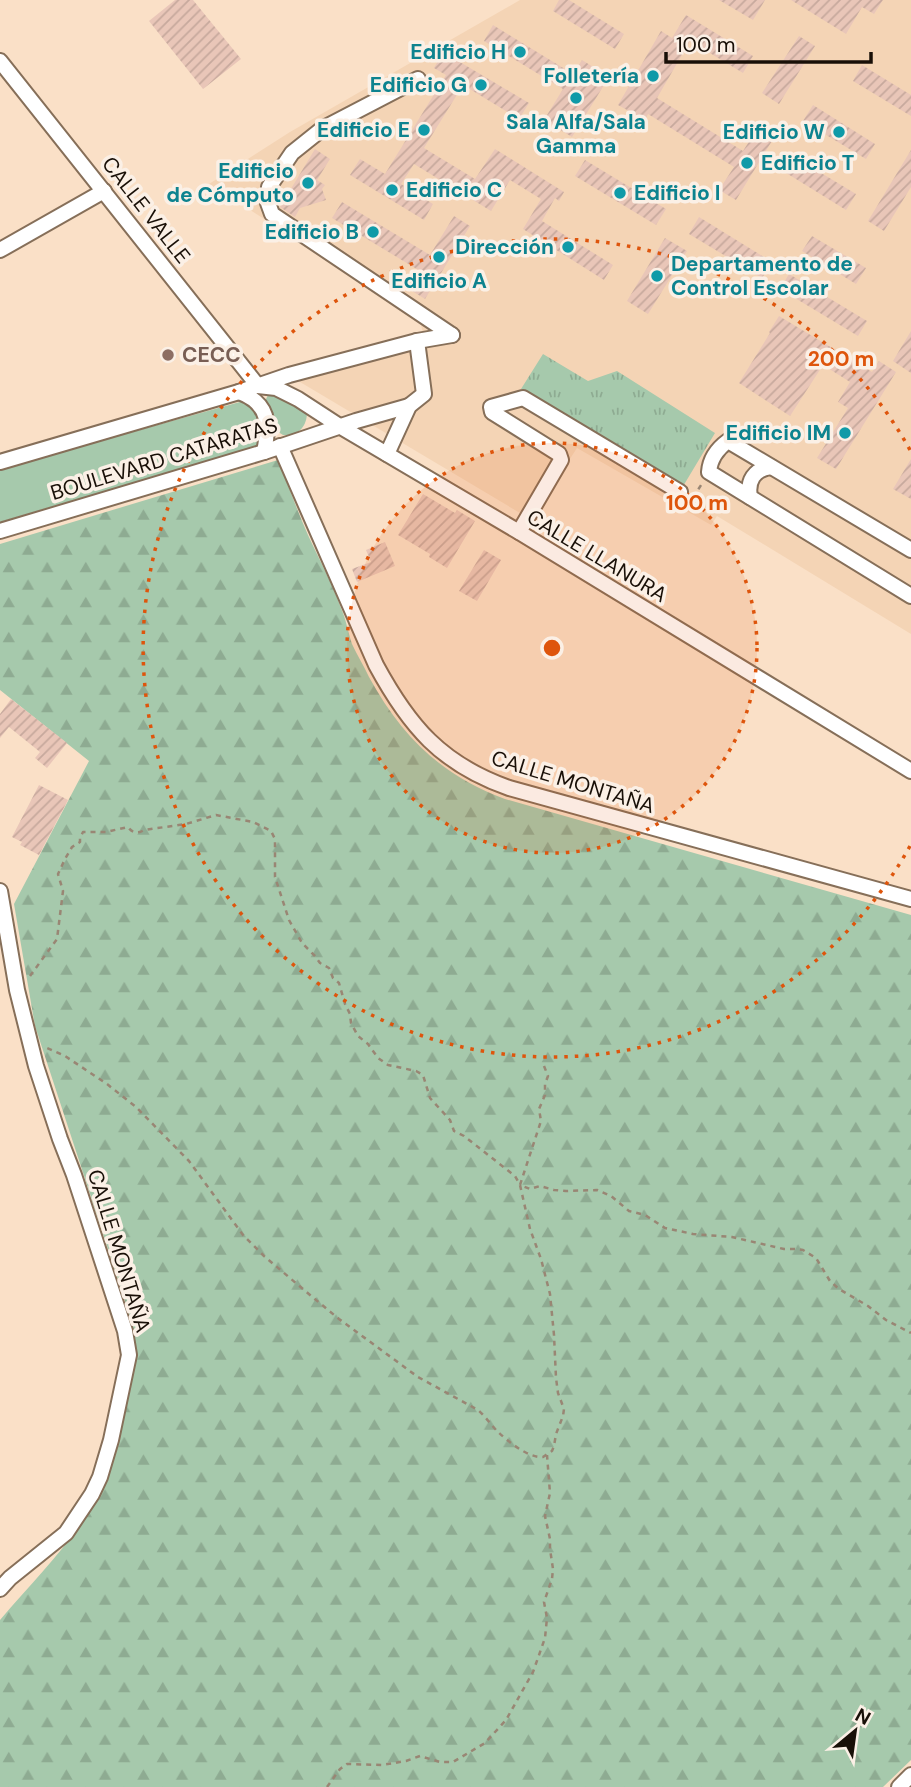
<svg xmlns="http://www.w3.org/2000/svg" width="911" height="1787" font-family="'DM Sans',sans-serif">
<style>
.built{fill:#f4d4b5}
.grass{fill:url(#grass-tufts)}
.forest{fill:url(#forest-firs)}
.green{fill:#a6c9ac}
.building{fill:url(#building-hatch)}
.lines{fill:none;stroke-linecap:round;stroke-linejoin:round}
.minor-casing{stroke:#866f59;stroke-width:18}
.path{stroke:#998674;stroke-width:2.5;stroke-dasharray:5 5;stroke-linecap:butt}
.minor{stroke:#fff;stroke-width:14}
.ring{fill:none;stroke:#de550c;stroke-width:3.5;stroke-dasharray:3.5 7}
.culture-dot{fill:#0f9aa8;stroke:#fbf0e6;stroke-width:2.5}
.education-dot{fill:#8d6e63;stroke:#fbf0e6;stroke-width:2.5}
.labels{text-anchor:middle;stroke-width:7;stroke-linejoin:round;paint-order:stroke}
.culture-label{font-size:21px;font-weight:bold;fill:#0d838f;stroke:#fbf0e6;text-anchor:end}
.street-label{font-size:21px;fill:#180f07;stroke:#fbf0e6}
.education-label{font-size:21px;font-weight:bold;fill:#785e54;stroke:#fbf0e6;text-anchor:start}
.centre{fill:#de550c;stroke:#fbf0e6;stroke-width:3.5}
.ring-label{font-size:21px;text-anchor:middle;font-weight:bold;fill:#de550c;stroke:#fbf0e6;stroke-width:7;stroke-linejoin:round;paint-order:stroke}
</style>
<defs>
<pattern id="grass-tufts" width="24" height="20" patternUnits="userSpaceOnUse" patternTransform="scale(1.75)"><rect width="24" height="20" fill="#a6c9ac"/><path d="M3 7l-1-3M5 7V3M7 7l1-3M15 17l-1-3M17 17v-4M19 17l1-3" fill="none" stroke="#8eab92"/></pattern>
<pattern id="forest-firs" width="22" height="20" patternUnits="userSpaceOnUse" patternTransform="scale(1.75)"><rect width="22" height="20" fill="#a6c9ac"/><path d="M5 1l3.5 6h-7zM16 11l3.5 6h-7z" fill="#8eab92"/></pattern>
<pattern id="building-hatch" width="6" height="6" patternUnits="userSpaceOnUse" patternTransform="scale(1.75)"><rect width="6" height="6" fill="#e9c6b8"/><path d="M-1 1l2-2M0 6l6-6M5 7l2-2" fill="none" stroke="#c7a99d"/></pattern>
</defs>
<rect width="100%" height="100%" fill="#fae0c7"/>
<polygon class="built" points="520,0 911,0 911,634 717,516 711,525 577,448 566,465 535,522 295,379 426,345 419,317 209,184 290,132"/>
<polygon class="grass" points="543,354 588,381 617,371 715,433 682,488 521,389"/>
<path class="forest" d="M 278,460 C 288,485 297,510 308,535 C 319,559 332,583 341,608 C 346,619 348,632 352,644 C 357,655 364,666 369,677 C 402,737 441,775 505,799 L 911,915 L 911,1760 L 883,1787 L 0,1787 L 0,1620 C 45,1567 90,1527 114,1459 C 122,1437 123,1414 128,1391 C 135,1358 138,1340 127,1307 L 35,1026 L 14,904 L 89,761 L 0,690 L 0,544 Z"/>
<g class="green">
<path d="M 271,394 L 275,394 L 307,412 C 307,427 298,436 283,435 L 272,428 L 265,401 L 268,395 Z"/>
<polygon points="247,400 257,412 264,444 0,522 0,469"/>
</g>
<g class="building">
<polygon points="175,0 193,0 241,59 203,89 149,21"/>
<polygon points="559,0 569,0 624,34 615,49 553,11"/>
<polygon points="719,0 765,0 753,20"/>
<polygon points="791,0 883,0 874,14 862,7 846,34"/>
<polygon points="686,15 753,56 743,73 690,41 657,98 743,151 759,126 775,136 736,200 719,190 734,167 648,114 645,120 618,105 661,31 672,38"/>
<polygon points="493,25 573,74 582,60 609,77 572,137 544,120 563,89 484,41"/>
<polygon points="799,36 815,46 779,104 762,93"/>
<polygon points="443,52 529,103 519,119 463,85 424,148 475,179 495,149 564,192 559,201 555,198 542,221 613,265 604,280 523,229 541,199 510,180 491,211 414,164 401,184 433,204 424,220 350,175 360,159 385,174 446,75 434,68"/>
<polygon points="862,65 911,95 911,116 853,81"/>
<polygon points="813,105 875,144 866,159 803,121"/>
<polygon points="315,149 330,159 317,180 325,185 322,189 326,200 300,208 295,217 280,207"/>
<polygon points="911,150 911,187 884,231 868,221"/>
<polygon points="793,156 856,194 846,210 783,171"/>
<polygon points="585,160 666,209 656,225 575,176"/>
<polygon points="342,202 430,255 454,216 470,226 425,299 409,289 420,271 332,218"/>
<polygon points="699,217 772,262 762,278 689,234"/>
<polygon points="812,236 866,268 856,284 802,251"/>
<polygon points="665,238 687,251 648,314 627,301"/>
<polygon points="789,274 867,321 858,336 780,289"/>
<polygon points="779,316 872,372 879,361 896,372 836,469 817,458 848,408 838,402 850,382 823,365 790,416 739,383 770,333 769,332"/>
<polygon points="911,331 911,373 893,361"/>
<polygon points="911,459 911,499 893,489"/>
<polygon points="423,494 455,513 457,510 475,521 447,568 429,557 430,554 398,535"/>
<polygon points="385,542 395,566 357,582 352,569 371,562 366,550"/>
<polygon points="484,550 501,560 477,601 459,591"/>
<polygon points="11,699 67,743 47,768 35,758 40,752 9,727 0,738 0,714"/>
<polygon points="39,785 68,800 39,855 20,845 22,842 12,837"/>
</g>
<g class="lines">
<defs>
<g id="minor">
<polyline points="0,61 258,386"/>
<polyline points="418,79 322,129 292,153 269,187 268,203 272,214 452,335"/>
<polyline points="0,250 104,191"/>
<polyline points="258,386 276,388 298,399 341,427 519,532 911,771"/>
<path d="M 239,392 C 269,403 270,424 264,452"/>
<path d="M 280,446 L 376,665 C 409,726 441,764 509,788 L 911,899"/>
<polyline points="387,454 409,406 424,394 417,341"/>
<polyline points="0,462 239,392 289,375 417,341 452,335"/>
<path d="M 750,497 C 747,481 754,469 771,467"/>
<polyline points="0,531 264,452 356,421 409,406"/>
<polyline points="519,532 561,460 559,454 492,412 491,407 523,398 680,492"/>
<path d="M 911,550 L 728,441 C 717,449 710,458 709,472 L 911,596"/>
<polyline points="0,891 17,990 36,1066 60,1139 74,1175 125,1331 129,1355 111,1440 100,1477 92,1494 66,1533 10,1578 0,1589"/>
<polyline points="899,1787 911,1775"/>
</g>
</defs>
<use href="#minor" class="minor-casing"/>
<g class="path">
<polyline points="692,496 694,496 703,482"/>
<path d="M 30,976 L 57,939 L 63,891 L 58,874 L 65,859 L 72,847 L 80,842 L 80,838 L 83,832 L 106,832 L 128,827 C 132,833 138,834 144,830 L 186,824 L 216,815 L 253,822 L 271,831 L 275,839 L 275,877 L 289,920 L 302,943 L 315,956 L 320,963 L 329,968 L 333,978 L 339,983 L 345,1004 L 350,1014 L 351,1023 L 358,1036 L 368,1044 L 378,1058 L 388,1065 L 416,1071 L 423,1075 L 430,1098 L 450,1120 L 454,1131 L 464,1136 L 515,1176 L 520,1185 L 530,1229 L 541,1259 L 550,1294 L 554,1335 L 556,1378 L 558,1393 L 564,1409 L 563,1416 L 556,1434 L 554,1446 L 552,1451 L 543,1457 C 528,1458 509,1442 498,1432 C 491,1425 486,1417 478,1410 L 418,1377 L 339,1319 L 310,1295 L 264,1256 L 243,1235 L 189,1161 L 136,1107 L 107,1084 L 65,1056 L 45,1047"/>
<polyline points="544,1066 548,1076 545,1084 545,1095 539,1109 541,1121 520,1185 530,1189 540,1186 554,1190 566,1191 597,1190 611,1196 629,1211 645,1215 665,1228 693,1234 732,1237 784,1249 797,1249 803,1250 816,1258 830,1281 839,1289 868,1306 886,1320 911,1333"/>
<polyline points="327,1787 340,1769 347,1764 382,1765 406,1761 420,1756 440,1762 453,1762 485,1743 506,1720 533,1672 545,1638 547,1618 544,1602 552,1579 553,1569 550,1549 550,1539 545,1516 550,1493 547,1455"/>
</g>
<use href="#minor" class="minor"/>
</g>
<circle cx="552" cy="648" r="205" fill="#de550c" fill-opacity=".12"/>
<g class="ring">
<circle cx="552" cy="648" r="205"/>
<path d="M910 846A409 409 0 1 1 910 450"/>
</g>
<g class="culture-dot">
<circle cx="520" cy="52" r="7"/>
<circle cx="653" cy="76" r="7"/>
<circle cx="481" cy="85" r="7"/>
<circle cx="576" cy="98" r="7"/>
<circle cx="424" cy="130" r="7"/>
<circle cx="839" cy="132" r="7"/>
<circle cx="747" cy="163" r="7"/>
<circle cx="308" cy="183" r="7"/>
<circle cx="392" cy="190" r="7"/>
<circle cx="620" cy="193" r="7"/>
<circle cx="373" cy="232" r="7"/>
<circle cx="568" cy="247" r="7"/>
<circle cx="439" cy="257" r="7"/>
<circle cx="657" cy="276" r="7"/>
<circle cx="845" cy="433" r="7"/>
</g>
<circle class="education-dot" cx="168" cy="355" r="7"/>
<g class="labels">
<g class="culture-label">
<text x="506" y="59">Edificio H</text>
<text x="639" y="83">Folletería</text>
<text x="467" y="92">Edificio G</text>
<text x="576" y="129" text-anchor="middle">Sala Alfa/Sala<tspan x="576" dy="24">Gamma</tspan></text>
<text x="410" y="137">Edificio E</text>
<text x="825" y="139">Edificio W</text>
<text x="761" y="170" text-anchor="start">Edificio T</text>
<text x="294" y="178">Edificio<tspan x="294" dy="24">de Cómputo</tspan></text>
<text x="406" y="197" text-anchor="start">Edificio C</text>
<text x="634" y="200" text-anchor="start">Edificio I</text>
<text x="359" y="239">Edificio B</text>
<text x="554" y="254">Dirección</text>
<text x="671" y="271" text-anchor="start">Departamento de<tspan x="671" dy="24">Control Escolar</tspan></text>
<text x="439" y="288" text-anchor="middle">Edificio A</text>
<text x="831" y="440">Edificio IM</text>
</g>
<g class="street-label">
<text transform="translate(146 210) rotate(52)" y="7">CALLE VALLE</text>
<text transform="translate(164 459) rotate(-17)" y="7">BOULEVARD CATARATAS</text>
<text transform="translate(597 556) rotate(31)" y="7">CALLE LLANURA</text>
<text transform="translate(573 782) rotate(17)" y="7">CALLE MONTAÑA</text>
<text transform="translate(119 1251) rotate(73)" y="7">CALLE MONTAÑA</text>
</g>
<g class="education-label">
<text x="182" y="362">CECC</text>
</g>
</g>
<circle cx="552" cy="648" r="10" class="centre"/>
<g class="ring-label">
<text x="841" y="366">200 m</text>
<text x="697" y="510">100 m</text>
</g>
<g transform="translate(855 1731) rotate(29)" stroke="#fbf0e6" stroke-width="5" paint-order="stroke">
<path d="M0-5L12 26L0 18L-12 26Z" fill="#180f07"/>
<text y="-10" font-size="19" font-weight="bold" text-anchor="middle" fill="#180f07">N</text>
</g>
<path d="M666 52v10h205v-10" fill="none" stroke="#180f07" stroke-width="3.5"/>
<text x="676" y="52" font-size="21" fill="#180f07" stroke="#fbf0e6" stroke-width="5" paint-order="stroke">100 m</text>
</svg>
